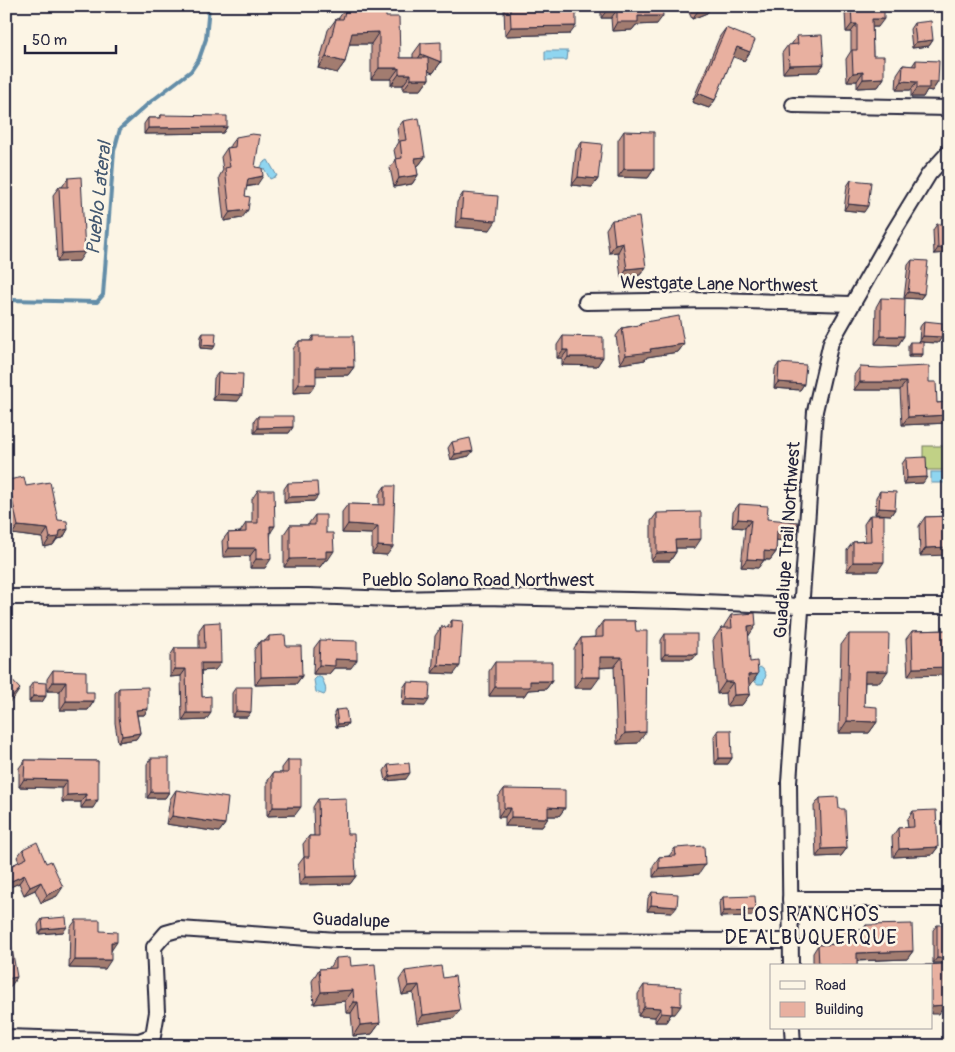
<svg xmlns="http://www.w3.org/2000/svg" width="955" height="1052" font-family="Pangolin,sans-serif">
<style>
.green{fill:#c1d186;stroke:#727a60}
.water{fill:#8fd5f0;stroke:#638da8}
.lines{fill:none;stroke-linecap:round;stroke-linejoin:round}
.stream{stroke:#638da8;stroke-width:4}
.minor-casing{stroke:#22223b;stroke-width:18}
.minor{stroke:#fcf5e5;stroke-width:14}
.wall{fill:#c8978a;stroke:#22223b}
.shaded-wall{fill:#a27b70;stroke:#22223b}
.building{fill:#e8b0a0;stroke:#22223b}
.labels{text-anchor:middle;stroke-width:5;stroke-linejoin:round;paint-order:stroke}
.street-label{font-size:18px;fill:#22223b;stroke:#fcf5e5}
.water-label{font-size:19px;font-style:italic;fill:#435871;stroke:#fcf5e5}
.quarter-label{font-size:20px;letter-spacing:1px;fill:#22223b;stroke:#fcf5e5}
</style>
<rect width="100%" height="100%" fill="#fcf5e5"/>
<filter id="ink" filterUnits="userSpaceOnUse"><feTurbulence type="fractalNoise" baseFrequency=".02" numOctaves="2"/><feDisplacementMap in="SourceGraphic" scale="10" xChannelSelector="R" yChannelSelector="G"/><feConvolveMatrix kernelMatrix="1 2 1 2 8 2 1 2 1" color-interpolation-filters="sRGB"/></filter>
<g filter="url(#ink)">
<rect class="green" x="923" y="446" width="26" height="24"/>
<g class="water">
<polygon points="545,51 568,51 567,60 545,60"/>
<polygon points="268,160 277,176 270,179 265,170 261,167 263,163"/>
<rect x="931" y="472" width="18" height="11"/>
<polygon points="760,667 763,669 766,675 763,684 758,684 755,682 756,670"/>
<path d="M 317,677 L 321,677 C 324,682 328,691 324,695 L 316,692 L 314,680 Z"/>
</g>
<g class="lines">
<polyline class="stream" points="6,307 11,300 97,302 103,295 114,151 120,129 149,103 191,71 199,59 206,39 209,6"/>
<defs>
<g id="minor">
<polyline points="793,105 949,108"/>
<polyline points="586,302 714,300 852,304"/>
<polyline points="6,597 308,596 395,599 485,597 677,601 800,606 949,606"/>
<polyline points="790,899 949,899"/>
<polyline points="791,966 789,782 815,411 831,342 893,233 929,174 949,152"/>
<polyline points="792,1028 793,1046"/>
<polyline points="6,1037 139,1041 153,1036 157,1012 154,947 166,933 180,929 337,940 791,941"/>
</g>
</defs>
<use href="#minor" class="minor-casing"/>
<use href="#minor" class="minor"/>
</g>
<g class="wall">
<polygon points="506,6 576,6 570,34 505,36 504,9"/>
<polygon points="601,6 662,6 657,24 636,25 632,30 612,31 611,18 601,18"/>
<polygon points="686,6 712,6 707,13 692,19"/>
<polygon points="757,6 776,6 760,13"/>
<polygon points="850,6 884,6 878,27 872,27 873,56 884,78 878,87 857,88 857,81 847,81 846,59 851,51 851,32 846,32 845,12"/>
<polygon points="346,8 386,17 400,58 413,58 413,54 421,43 441,62 433,73 428,71 429,79 421,90 403,90 403,85 391,85 391,79 371,79 371,44 349,44 345,62 337,73 318,68 328,30 336,19 338,19"/>
<polygon points="914,23 933,40 929,46 912,48 910,29"/>
<polygon points="726,28 750,52 744,61 733,56 715,100 709,108 692,102 720,36"/>
<polygon points="797,36 824,64 818,72 783,73 782,53 788,45 791,45"/>
<polygon points="916,60 938,82 932,91 927,90 923,97 911,97 911,90 896,90 897,74 903,65 912,66"/>
<polygon points="161,115 227,127 223,133 144,134 144,124 148,118 159,118"/>
<polygon points="403,121 425,157 419,165 416,166 418,175 412,184 394,187 390,168 396,160 394,150 399,142 397,129"/>
<polygon points="624,131 654,169 648,178 618,177 618,140"/>
<polygon points="236,137 255,167 257,185 246,187 242,218 224,221 219,177 223,170 221,157 227,148 230,148 230,145"/>
<polygon points="582,142 598,179 592,187 572,185 576,150"/>
<polygon points="68,178 79,261 57,262 53,195 59,187 62,187"/>
<polygon points="851,180 864,212 844,210 847,186"/>
<polygon points="463,193 490,230 455,227 457,202"/>
<polygon points="612,220 646,267 640,275 621,278 618,252 609,253 606,229"/>
<polygon points="937,224 949,253 934,254 933,230"/>
<polygon points="912,260 924,294 920,299 904,298 908,265"/>
<polygon points="881,298 904,336 898,345 875,344 876,307"/>
<polygon points="924,321 942,337 938,343 919,342 920,327"/>
<polygon points="640,323 684,344 678,352 647,357 645,360 620,364 616,336 622,328 638,325"/>
<polygon points="203,333 213,349 200,348 201,336"/>
<polygon points="313,336 354,367 348,375 316,375 310,392 293,393 293,349 299,341 310,341"/>
<polygon points="563,336 603,357 597,366 562,365 562,358 557,358 557,345"/>
<polygon points="910,342 923,354 921,357 908,357 908,345"/>
<polygon points="779,363 804,384 800,390 774,388 775,369"/>
<polygon points="860,367 929,382 937,403 949,402 949,423 902,425 900,390 854,390 854,375"/>
<polygon points="218,373 238,401 213,400 214,378"/>
<polygon points="258,416 293,427 289,433 254,433 254,421"/>
<polygon points="452,442 469,456 451,460 448,448"/>
<polygon points="906,458 923,483 903,484 902,464"/>
<polygon points="8,480 26,486 58,520 68,529 63,538 57,539 53,545 44,547 42,538 12,534 6,506 6,483"/>
<polygon points="288,483 314,501 284,503 284,489"/>
<polygon points="385,486 387,555 372,554 372,534 342,533 342,512 348,504 379,505 379,494"/>
<polygon points="258,490 271,533 265,568 250,568 250,556 223,557 222,541 228,533 240,532 246,523 252,523 252,499"/>
<polygon points="880,491 895,509 891,515 875,514 876,497"/>
<polygon points="739,504 767,519 791,541 776,540 776,552 770,560 764,560 758,568 741,567 745,528 732,527 733,512"/>
<polygon points="657,513 695,548 676,548 676,552 670,561 651,561 651,521"/>
<polygon points="315,515 326,533 328,560 325,560 320,567 284,567 284,534 290,525 309,525 309,523"/>
<polygon points="870,515 878,571 847,571 847,550 853,542 865,541 864,524"/>
<polygon points="949,516 920,556 919,526 925,517"/>
<polygon points="731,615 756,625 748,636 750,686 749,686 750,694 742,705 726,706 725,693 717,694 713,640 721,628 724,628 724,626"/>
<polygon points="452,620 454,674 432,673 435,636 441,627 447,627"/>
<polygon points="603,621 635,621 638,743 617,744 614,667 600,668 592,688 574,688 574,648 581,638 595,637 595,632"/>
<polygon points="204,623 215,670 201,671 202,697 206,720 182,721 181,676 170,677 170,656 175,648 199,648 199,630"/>
<polygon points="949,630 908,676 906,639 912,631"/>
<polygon points="665,634 693,659 661,659 661,640"/>
<polygon points="849,634 880,682 865,682 864,706 877,722 869,733 839,733 841,645"/>
<polygon points="269,636 286,646 302,676 296,684 255,685 254,650 260,641 265,641"/>
<polygon points="320,640 351,668 334,668 329,674 313,674 314,648"/>
<polygon points="495,662 552,681 546,689 528,690 524,696 489,696 489,671"/>
<polygon points="53,670 86,692 94,701 88,710 60,710 60,691 47,691 47,679"/>
<polygon points="33,682 46,696 42,702 29,702 29,688"/>
<polygon points="407,682 425,706 402,705 403,688"/>
<polygon points="236,687 247,717 232,717 232,693"/>
<polygon points="119,688 148,709 144,715 137,715 140,733 136,739 118,742 115,723 115,693"/>
<polygon points="336,710 348,723 346,726 336,727 334,713"/>
<polygon points="718,730 732,758 728,764 715,764 714,736"/>
<polygon points="151,758 169,792 165,798 147,798 147,764"/>
<polygon points="25,760 98,761 93,808 81,808 81,802 62,802 62,788 19,787 19,768"/>
<polygon points="288,760 295,815 267,816 267,782 273,773 282,773 282,768"/>
<polygon points="388,765 406,779 386,781 384,771"/>
<polygon points="948,772 949,772 949,794 945,795 944,778"/>
<polygon points="504,789 565,808 559,816 548,816 548,818 542,827 505,826 505,817 498,817 498,797"/>
<polygon points="176,790 225,824 219,832 166,824 170,799"/>
<polygon points="820,798 839,809 847,848 841,856 816,857 814,806"/>
<polygon points="318,799 347,834 356,876 350,884 299,885 298,865 304,857 303,844 309,836 314,836 313,807"/>
<polygon points="913,811 938,847 932,855 893,857 892,837 898,828 908,828 907,820"/>
<polygon points="675,848 699,874 653,877 653,866 659,857 669,856"/>
<polygon points="23,849 57,896 41,903 35,890 24,895 19,883 6,889 6,868 19,862 17,857"/>
<polygon points="652,892 673,912 647,911 648,898"/>
<polygon points="723,897 756,910 752,916 720,917 719,903"/>
<polygon points="42,919 63,932 39,934 38,925"/>
<polygon points="76,920 100,931 111,951 105,969 69,968 70,928"/>
<polygon points="866,925 913,951 907,959 857,961 857,966 813,966 813,953 818,945 836,944 836,939 842,930 863,930"/>
<polygon points="937,925 948,955 944,963 933,963 933,930"/>
<polygon points="336,958 351,966 380,1023 372,1034 353,1036 351,1013 346,1013 345,1001 314,1004 312,981 319,969 328,969"/>
<polygon points="405,971 454,1018 417,1024 413,993 402,995 399,980"/>
<polygon points="644,985 675,1014 671,1014 666,1022 655,1022 655,1017 638,1016 638,994"/>
</g>
<g class="shaded-wall">
<polygon points="704,6 712,6 707,13 692,19 700,8"/>
<polygon points="765,6 776,6 760,13"/>
<polygon points="607,10 617,10 611,18 601,18"/>
<polygon points="638,16 663,16 657,24 636,25 632,30 612,31 617,22"/>
<polygon points="872,19 884,19 878,27 866,27"/>
<polygon points="852,24 857,24 851,32 846,32"/>
<polygon points="576,26 570,34 505,36 511,27"/>
<polygon points="379,32 371,44 344,44 352,33"/>
<polygon points="933,40 929,46 912,48 916,42"/>
<polygon points="737,47 750,52 744,61 731,56"/>
<polygon points="421,54 441,62 433,73 414,65"/>
<polygon points="326,57 345,62 337,73 318,68"/>
<polygon points="824,64 818,72 783,73 789,65"/>
<polygon points="379,68 399,68 391,79 371,79"/>
<polygon points="863,72 857,81 847,81 853,73"/>
<polygon points="399,74 411,74 403,85 391,85"/>
<polygon points="884,78 878,87 857,88 863,79"/>
<polygon points="411,79 429,79 421,90 403,90"/>
<polygon points="902,81 917,82 911,90 896,90"/>
<polygon points="929,82 938,82 932,91 927,90 923,97 911,97 917,88"/>
<polygon points="698,93 715,100 709,108 692,102"/>
<polygon points="227,127 223,133 144,134 148,128"/>
<polygon points="425,157 419,165 409,167 415,158"/>
<polygon points="624,169 654,169 648,178 618,177"/>
<polygon points="418,175 412,184 394,187 399,178"/>
<polygon points="263,176 257,185 242,187 248,179"/>
<polygon points="578,177 598,179 592,187 572,185"/>
<polygon points="848,204 868,206 864,212 844,210"/>
<polygon points="248,210 242,218 224,221 230,212"/>
<polygon points="461,218 496,221 490,230 455,227"/>
<polygon points="623,243 618,252 609,253 615,245"/>
<polygon points="938,248 949,248 949,253 934,254"/>
<polygon points="85,252 79,261 57,262 62,253"/>
<polygon points="646,267 640,275 621,278 627,269"/>
<polygon points="908,292 924,294 920,299 904,298"/>
<polygon points="881,336 904,336 898,345 875,344"/>
<polygon points="923,336 942,337 938,343 919,342"/>
<polygon points="684,344 678,352 647,357 645,360 620,364 626,355 650,349"/>
<polygon points="202,345 215,346 213,349 200,348"/>
<polygon points="563,350 568,350 562,358 557,358"/>
<polygon points="910,354 923,354 921,357 908,357"/>
<polygon points="568,357 603,357 597,366 562,365"/>
<polygon points="316,367 354,367 348,375 310,376"/>
<polygon points="778,382 804,384 800,390 774,388"/>
<polygon points="860,382 906,382 900,390 854,390"/>
<polygon points="299,384 316,384 310,392 293,393"/>
<polygon points="217,394 242,395 238,401 213,400"/>
<polygon points="949,415 949,423 902,425 908,417"/>
<polygon points="293,427 289,433 254,433 258,428"/>
<polygon points="473,451 469,456 451,460 455,454"/>
<polygon points="927,477 923,483 903,484 907,478"/>
<polygon points="318,496 314,501 284,503 288,497"/>
<polygon points="879,508 895,509 891,515 875,514"/>
<polygon points="738,519 751,520 745,528 732,527"/>
<polygon points="348,524 378,526 372,534 342,533"/>
<polygon points="18,526 48,529 42,538 12,534"/>
<polygon points="270,526 275,526 269,535"/>
<polygon points="68,529 63,538 57,539 53,545 44,547 50,538 60,531"/>
<polygon points="777,531 797,533 791,541 771,540"/>
<polygon points="701,539 695,548 670,548 675,540"/>
<polygon points="378,546 393,547 387,555 372,554"/>
<polygon points="949,547 949,555 920,556 926,548"/>
<polygon points="229,548 256,548 250,556 223,557"/>
<polygon points="326,551 334,551 328,560 325,560 320,567 284,567 290,559"/>
<polygon points="764,551 776,552 770,560 759,559"/>
<polygon points="676,552 670,561 651,561 657,553"/>
<polygon points="256,559 271,559 265,568 250,568"/>
<polygon points="747,559 764,560 758,568 741,567"/>
<polygon points="853,562 884,562 878,571 847,571"/>
<polygon points="756,625 748,637 748,626"/>
<polygon points="665,654 697,654 693,659 661,659"/>
<polygon points="600,657 622,657 614,667 592,668"/>
<polygon points="335,659 357,660 351,668 334,668 329,674 313,674 319,665"/>
<polygon points="201,663 221,663 215,670 196,671"/>
<polygon points="438,665 460,666 454,674 432,673"/>
<polygon points="949,667 949,675 908,676 913,668"/>
<polygon points="175,669 186,669 181,676 170,677"/>
<polygon points="865,671 888,671 880,682 857,682"/>
<polygon points="758,674 750,686 740,686 748,675"/>
<polygon points="302,676 296,684 255,685 261,677"/>
<polygon points="582,677 600,677 592,688 574,688"/>
<polygon points="530,681 552,681 546,689 528,690 524,696 489,696 495,687"/>
<polygon points="53,682 66,682 60,691 47,691"/>
<polygon points="725,682 733,682 725,693 717,694"/>
<polygon points="20,689 14,698 6,705 6,702"/>
<polygon points="750,694 742,705 726,706 734,695"/>
<polygon points="33,696 46,696 42,702 29,702"/>
<polygon points="406,699 429,700 425,706 402,705"/>
<polygon points="66,701 94,701 88,710 60,710"/>
<polygon points="148,709 144,715 132,715 136,710"/>
<polygon points="236,711 251,712 247,717 232,717"/>
<polygon points="187,713 211,713 206,720 182,721"/>
<polygon points="847,721 877,722 869,733 839,733"/>
<polygon points="348,723 346,726 336,727 338,724"/>
<polygon points="646,732 638,743 617,744 625,733"/>
<polygon points="140,733 136,739 118,742 122,736"/>
<polygon points="719,758 732,758 728,764 715,764"/>
<polygon points="410,773 406,779 386,781 390,776"/>
<polygon points="24,779 67,780 62,788 19,787"/>
<polygon points="949,789 949,794 945,795"/>
<polygon points="151,792 169,792 165,798 147,798"/>
<polygon points="86,794 81,802 62,802 67,795"/>
<polygon points="98,800 93,808 81,808 86,801"/>
<polygon points="273,807 301,807 295,815 267,816"/>
<polygon points="548,807 565,808 559,816 542,816"/>
<polygon points="504,808 511,808 505,817 498,817"/>
<polygon points="172,816 225,824 219,832 166,824"/>
<polygon points="511,817 548,818 542,827 505,826"/>
<polygon points="938,847 932,855 893,857 899,849"/>
<polygon points="847,848 841,856 816,857 822,849"/>
<polygon points="705,865 699,874 653,877 659,868"/>
<polygon points="25,875 19,883 6,889 6,886 9,882"/>
<polygon points="356,876 350,884 299,885 305,877"/>
<polygon points="41,882 35,890 24,895 30,887"/>
<polygon points="63,887 57,896 41,903 47,895"/>
<polygon points="651,905 677,907 673,912 647,911"/>
<polygon points="756,910 752,916 720,917 724,911"/>
<polygon points="67,927 63,932 39,934 43,929"/>
<polygon points="111,942 117,942 111,951"/>
<polygon points="913,951 907,959 851,961 857,953"/>
<polygon points="937,958 948,958 944,963 933,963"/>
<polygon points="75,960 111,960 105,969 69,968"/>
<polygon points="17,977 11,986 6,987 6,979"/>
<polygon points="419,985 413,993 402,995 408,986"/>
<polygon points="353,990 345,1001 314,1004 321,992"/>
<polygon points="354,1002 358,1002 351,1013 346,1013"/>
<polygon points="672,1005 681,1006 675,1014 671,1014 666,1022 655,1022 661,1013"/>
<polygon points="945,1005 939,1014 931,1014 931,1006"/>
<polygon points="644,1007 661,1008 655,1017 638,1016"/>
<polygon points="460,1010 454,1018 417,1024 423,1015"/>
<polygon points="380,1023 372,1034 353,1036 360,1025"/>
</g>
<g class="building">
<polygon points="510,6 576,6 576,26 511,27"/>
<polygon points="607,6 662,6 663,16 638,16 638,22 617,22 617,10 607,10"/>
<polygon points="851,6 884,6 884,19 872,19 873,56 884,56 884,78 863,79 863,72 853,73 852,50 857,50 857,24 852,24"/>
<polygon points="346,8 386,10 386,17 399,17 400,58 428,58 429,79 411,79 411,74 399,74 399,68 379,68 379,32 352,33 345,62 326,57 336,19 343,19"/>
<polygon points="931,21 933,40 916,42 914,23"/>
<polygon points="726,28 755,40 750,52 737,47 715,100 698,93"/>
<polygon points="822,35 824,64 789,65 788,45 798,44 797,36"/>
<polygon points="441,42 441,62 421,54 421,43"/>
<polygon points="916,60 939,61 938,82 929,82 929,88 917,88 917,82 902,81 903,65 916,66"/>
<polygon points="161,115 227,116 227,127 148,128 148,118 161,118"/>
<polygon points="419,118 425,157 415,158 418,175 399,178 396,159 402,158 400,141 406,140 403,121"/>
<polygon points="624,131 654,132 654,169 624,169"/>
<polygon points="252,134 260,135 255,167 262,168 263,176 248,179 245,196 250,197 248,210 230,212 225,168 230,167 227,148 235,147 236,137"/>
<polygon points="582,142 602,144 598,179 578,177"/>
<polygon points="81,177 85,252 62,253 59,187 68,187 68,178"/>
<polygon points="851,180 871,182 868,206 848,204"/>
<polygon points="463,193 498,196 496,221 461,218"/>
<polygon points="639,217 646,267 627,269 623,243 615,245 612,220"/>
<polygon points="937,224 949,224 949,248 938,248"/>
<polygon points="912,260 928,261 924,294 908,292"/>
<polygon points="881,298 905,299 904,336 881,336"/>
<polygon points="679,316 684,344 650,349 651,352 626,355 622,328 641,325 640,323"/>
<polygon points="924,321 943,323 942,337 923,336"/>
<polygon points="203,333 216,333 215,346 202,345"/>
<polygon points="313,336 353,336 354,367 316,367 316,384 299,384 299,341 313,341"/>
<polygon points="563,336 603,337 603,357 568,357 568,350 563,350"/>
<rect x="910" y="342" width="13" height="12"/>
<polygon points="779,363 806,365 804,384 778,382"/>
<polygon points="929,366 929,382 936,382 937,403 949,402 949,415 908,417 906,382 860,382 860,367 881,368"/>
<polygon points="218,373 243,374 242,395 217,394"/>
<polygon points="258,416 293,416 293,427 258,428"/>
<polygon points="470,438 473,451 455,454 452,442"/>
<polygon points="926,457 927,477 907,478 906,458"/>
<polygon points="24,477 26,486 50,482 58,520 67,521 68,529 60,531 59,537 50,538 48,529 18,526 8,480"/>
<polygon points="317,482 318,496 288,497 288,483"/>
<polygon points="385,486 395,486 393,547 378,546 378,526 348,524 348,504 385,505"/>
<polygon points="258,490 274,490 275,526 270,526 271,559 256,559 256,548 229,548 228,533 246,532 246,523 258,523"/>
<polygon points="880,491 896,492 895,509 879,508"/>
<polygon points="739,504 768,506 767,519 798,522 797,533 777,531 776,552 764,551 764,560 747,559 751,520 738,519"/>
<polygon points="701,512 701,539 675,540 676,552 657,553 657,513"/>
<polygon points="315,515 326,515 326,533 333,533 334,551 326,551 326,558 290,559 290,525 315,525"/>
<polygon points="870,515 884,515 884,562 853,562 853,542 871,541"/>
<polygon points="949,516 949,547 926,548 925,517"/>
<polygon points="755,613 756,625 748,626 750,662 757,661 758,674 748,675 750,694 734,695 733,682 725,682 721,628 732,628 731,615"/>
<polygon points="452,620 463,621 460,666 438,665 441,627 452,628"/>
<polygon points="603,621 635,621 636,631 647,631 646,732 625,733 622,657 600,657 600,677 582,677 581,638 603,637"/>
<polygon points="220,622 221,663 201,663 202,697 211,696 211,713 187,713 186,669 175,669 175,648 205,648 204,623"/>
<polygon points="949,630 949,667 913,668 912,631"/>
<rect x="665" y="634" width="32" height="20"/>
<polygon points="849,634 889,634 888,671 865,671 864,706 877,707 877,722 847,721"/>
<polygon points="285,635 286,646 301,646 302,676 261,677 260,641 269,641 269,636"/>
<polygon points="320,640 357,641 357,660 335,659 335,666 319,665"/>
<polygon points="495,662 552,662 552,681 530,681 530,687 495,687"/>
<polygon points="53,670 86,671 86,692 94,692 94,701 66,701 66,682 53,682"/>
<polygon points="6,674 20,689 6,702"/>
<polygon points="33,682 46,683 46,696 33,696"/>
<polygon points="407,682 430,683 429,700 406,699"/>
<polygon points="148,687 148,709 136,710 140,733 122,736 119,717 119,688"/>
<polygon points="236,687 252,687 251,712 236,711"/>
<polygon points="346,709 348,723 338,724 336,710"/>
<polygon points="718,730 731,730 732,758 719,758"/>
<rect x="151" y="758" width="18" height="34"/>
<polygon points="25,760 98,761 98,800 86,801 86,794 67,795 67,780 24,779"/>
<polygon points="288,760 301,760 301,807 273,807 273,773 288,773"/>
<polygon points="409,763 410,773 390,776 388,765"/>
<polygon points="948,772 949,772 949,789"/>
<polygon points="504,789 565,790 565,808 548,807 548,818 511,817 511,808 504,808"/>
<polygon points="176,790 228,798 225,824 172,816"/>
<polygon points="838,797 839,809 845,809 847,848 822,849 820,798"/>
<polygon points="346,798 347,834 354,834 356,876 305,877 304,857 309,857 309,836 319,836 318,799"/>
<polygon points="936,810 938,847 899,849 898,828 914,827 913,811"/>
<polygon points="37,842 46,863 51,861 63,887 47,895 41,882 30,887 25,875 9,882 6,876 6,868 27,858 23,849"/>
<polygon points="704,846 705,865 659,868 659,857 676,856 675,848"/>
<polygon points="652,892 678,894 677,907 651,905"/>
<polygon points="755,896 756,910 724,911 723,897"/>
<polygon points="66,917 67,927 43,929 42,919"/>
<polygon points="76,920 100,920 100,931 117,932 117,942 111,942 111,960 75,960"/>
<polygon points="912,924 913,951 857,953 857,966 819,966 818,945 842,944 842,930 866,930 866,925"/>
<polygon points="937,925 949,925 948,958 937,958"/>
<polygon points="11,943 17,977 6,979 6,944"/>
<polygon points="350,957 351,966 375,964 380,1023 360,1025 358,1002 354,1002 353,990 321,992 319,969 336,968 336,958"/>
<polygon points="944,964 945,1005 931,1006 931,966 924,965"/>
<polygon points="441,966 443,978 455,976 460,1010 423,1015 419,985 408,986 405,971"/>
<polygon points="644,985 681,987 681,1006 672,1005 672,1014 661,1013 661,1008 644,1007"/>
</g>
</g>
<g class="labels">
<g class="street-label">
<text transform="translate(719 284) rotate(1)" y="6">Westgate Lane Northwest</text>
<text transform="translate(787 540) rotate(-86)" y="6">Guadalupe Trail Northwest</text>
<text x="478" y="586">Pueblo Solano Road Northwest</text>
<text transform="translate(351 920) rotate(2)" y="6">Guadalupe</text>
</g>
<g class="water-label">
<text transform="translate(98 198) rotate(-84)" y="7">Pueblo Lateral</text>
</g>
<g class="quarter-label">
<text x="811" y="921">LOS RANCHOS<tspan x="811" dy="23">DE ALBUQUERQUE</tspan></text>
</g>
</g>
<rect width="955" height="1052" fill="none" stroke="#fcf5e5" stroke-width="25"/>
<rect x="12" y="12" width="930" height="1027" fill="none" stroke="#22223b" stroke-width="2" filter="url(#ink)"/>
<rect x="770" y="964" width="162" height="65" fill="#fcf5e5" stroke="#a5a1a1"/>
<rect x="780" y="981" width="25" height="8" fill="#fcf5e5" stroke="#a5a1a1"/>
<text x="815" y="990" font-size="15" fill="#22223b">Road</text>
<rect x="780" y="1002" width="25" height="15" fill="#e8b0a0" stroke="#a5a1a1"/>
<text x="815" y="1014" font-size="15" fill="#22223b">Building</text>
<path d="M25 45v8h91v-8" fill="none" stroke="#22223b" stroke-width="2.5"/>
<text x="32" y="45" font-size="15" fill="#22223b" stroke="#fcf5e5" stroke-width="4" paint-order="stroke">50 m</text>
</svg>
